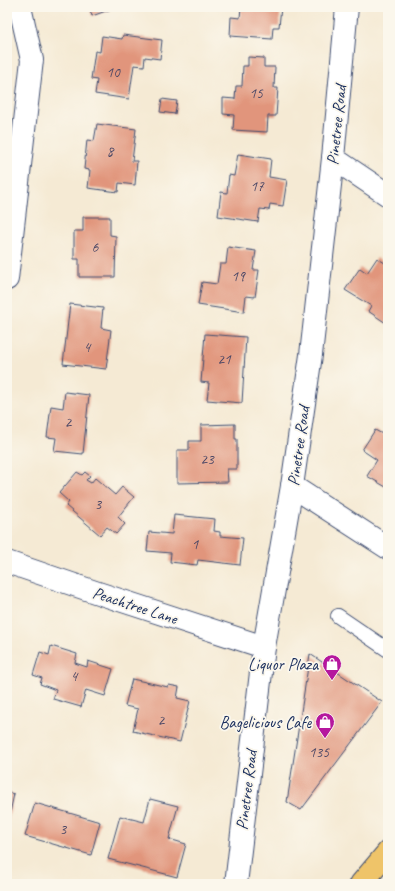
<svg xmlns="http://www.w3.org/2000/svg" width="395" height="891" font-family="Caveat,sans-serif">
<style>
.building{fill:#e1957c}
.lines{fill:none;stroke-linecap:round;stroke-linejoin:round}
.lane-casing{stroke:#3c4b70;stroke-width:16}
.street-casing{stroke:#3c4b70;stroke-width:24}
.primary-casing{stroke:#3c4b70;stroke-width:24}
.lane{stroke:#fff;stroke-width:14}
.street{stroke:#fff;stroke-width:22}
.primary{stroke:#efc469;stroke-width:22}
.labels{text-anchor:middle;stroke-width:3.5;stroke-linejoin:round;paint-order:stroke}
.number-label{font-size:15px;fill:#4c4866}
.street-label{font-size:17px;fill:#1b2f5e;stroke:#fbf7ec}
.poi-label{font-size:17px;fill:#1b2f5e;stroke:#fbf7ec;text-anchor:end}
</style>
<rect width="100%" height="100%" fill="#fbf7ec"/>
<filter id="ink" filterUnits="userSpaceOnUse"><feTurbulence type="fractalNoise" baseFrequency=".025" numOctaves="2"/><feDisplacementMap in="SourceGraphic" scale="8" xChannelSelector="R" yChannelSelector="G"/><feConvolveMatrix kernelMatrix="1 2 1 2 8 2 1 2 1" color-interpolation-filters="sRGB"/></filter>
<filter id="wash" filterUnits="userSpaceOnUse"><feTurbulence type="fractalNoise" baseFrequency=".012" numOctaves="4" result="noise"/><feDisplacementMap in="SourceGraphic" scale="16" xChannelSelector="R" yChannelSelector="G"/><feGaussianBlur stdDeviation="0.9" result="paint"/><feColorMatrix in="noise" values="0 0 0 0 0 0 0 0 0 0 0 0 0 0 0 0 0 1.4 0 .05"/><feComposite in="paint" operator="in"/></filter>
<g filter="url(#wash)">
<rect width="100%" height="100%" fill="#f5ead4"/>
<g id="blocks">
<g class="building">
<polygon points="89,7 117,7 92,16"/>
<polygon points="241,7 281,7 279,27 273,27 272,39 230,36 231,17 240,18"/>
<polygon points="123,35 162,40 160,59 145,57 144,66 134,65 129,99 95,94 97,80 91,79 95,51 100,52 102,36 122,39"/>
<polygon points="248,57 264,58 264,67 275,67 274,88 278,88 276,116 268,116 267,132 233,130 234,115 223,114 223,98 235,99 236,86 242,86 243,66 248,66"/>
<polygon points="162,99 177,101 175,114 160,112"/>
<polygon points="97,124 136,129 132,161 137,161 135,185 119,183 118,192 88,188 90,170 84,169 87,140 94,141"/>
<polygon points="238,154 271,159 269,177 287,180 283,206 270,204 269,210 260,209 258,222 218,216 221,192 227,193 229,175 234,176"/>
<polygon points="83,217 110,217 110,235 116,236 115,277 79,277 79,259 74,259 74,231 83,231"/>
<polygon points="228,247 256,251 253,270 259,270 255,297 246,296 244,312 198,305 202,282 217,284 220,264 226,264"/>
<polygon points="377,258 388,265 388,320 386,323 368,311 371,306 345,290 360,268 367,273"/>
<polygon points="70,304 103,308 101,328 111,330 106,369 63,364"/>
<polygon points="205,334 246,337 242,403 207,400 209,383 201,382"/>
<polygon points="65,392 89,395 83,454 54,451 56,438 47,437 51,406 63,408"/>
<polygon points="235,424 235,439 237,439 237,469 227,469 228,482 177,483 177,450 189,450 189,441 201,441 201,425"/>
<polygon points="375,430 388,437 388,483 386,487 367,476 377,460 362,450"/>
<polygon points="77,472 82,475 85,472 90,476 86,480 91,483 95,478 115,495 122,487 134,497 118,517 125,524 116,534 107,527 100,535 66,506 69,502 59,493"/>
<polygon points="174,515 215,519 214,531 220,532 220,536 243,538 240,565 198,560 197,565 170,562 171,553 147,551 149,532 172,534"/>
<polygon points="51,646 77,654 75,663 87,667 88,661 113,669 105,696 86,690 81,707 53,699 56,690 40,684 42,678 33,675 40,652 49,655"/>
<polygon points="310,654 382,702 301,810 287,802"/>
<polygon points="132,679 168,687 169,685 179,687 177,698 190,701 180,742 133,731 138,709 125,706"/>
<polygon points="7,792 14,794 8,822 7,822"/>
<polygon points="150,799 178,806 169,839 186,844 177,877 108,859 120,816 144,822"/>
<polygon points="35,803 100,822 91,855 25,836"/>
</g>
</g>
</g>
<g filter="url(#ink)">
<use href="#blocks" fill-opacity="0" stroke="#3c4b70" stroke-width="1"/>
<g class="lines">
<defs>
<polyline id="lane" points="338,616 388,650"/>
<g id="street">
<polyline points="333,158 388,195"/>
<polyline points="7,279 32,60 20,7"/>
<polyline points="292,486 388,548"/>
<polyline points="7,562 95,592 264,647"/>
<polyline points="236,884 264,647 292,486 311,355 333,158 347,7"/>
</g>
<polyline id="primary" points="361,884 388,852"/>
</defs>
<use href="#lane" class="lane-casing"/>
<use href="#street" class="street-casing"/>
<use href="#primary" class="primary-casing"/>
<use href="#lane" class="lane"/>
<use href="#street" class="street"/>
<use href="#primary" class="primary"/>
</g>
</g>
<defs>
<symbol id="shop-pin" viewBox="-11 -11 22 30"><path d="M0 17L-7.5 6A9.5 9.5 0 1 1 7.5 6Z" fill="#b5179e" stroke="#fbf7ec"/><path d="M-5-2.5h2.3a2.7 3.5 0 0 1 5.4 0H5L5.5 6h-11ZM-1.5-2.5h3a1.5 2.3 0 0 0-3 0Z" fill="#fff"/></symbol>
</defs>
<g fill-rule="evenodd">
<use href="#shop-pin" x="321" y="653" width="22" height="30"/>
<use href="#shop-pin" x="314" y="711" width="22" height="30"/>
</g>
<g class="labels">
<g class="number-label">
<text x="113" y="77">10</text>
<text x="256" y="98">15</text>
<text x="110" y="156">8</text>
<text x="257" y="191">17</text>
<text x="95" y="252">6</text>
<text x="238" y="281">19</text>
<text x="87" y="352">4</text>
<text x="224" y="364">21</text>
<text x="68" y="427">2</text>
<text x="207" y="464">23</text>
<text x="98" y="509">3</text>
<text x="195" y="549">1</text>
<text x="74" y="681">4</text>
<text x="161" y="725">2</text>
<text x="319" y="757">135</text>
<text x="63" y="834">3</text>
</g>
<g class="street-label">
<text transform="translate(336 125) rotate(-84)" y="6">Pinetree Road</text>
<text transform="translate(298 446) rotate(-82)" y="6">Pinetree Road</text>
<text transform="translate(135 605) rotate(18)" y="6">Peachtree Lane</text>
<text transform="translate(246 790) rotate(-83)" y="6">Pinetree Road</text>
</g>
<g class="poi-label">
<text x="318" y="670">Liquor Plaza</text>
<text x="311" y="728">Bagelicious Cafe</text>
</g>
</g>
<rect width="395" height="891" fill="none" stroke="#fbf7ec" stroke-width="24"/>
</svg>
